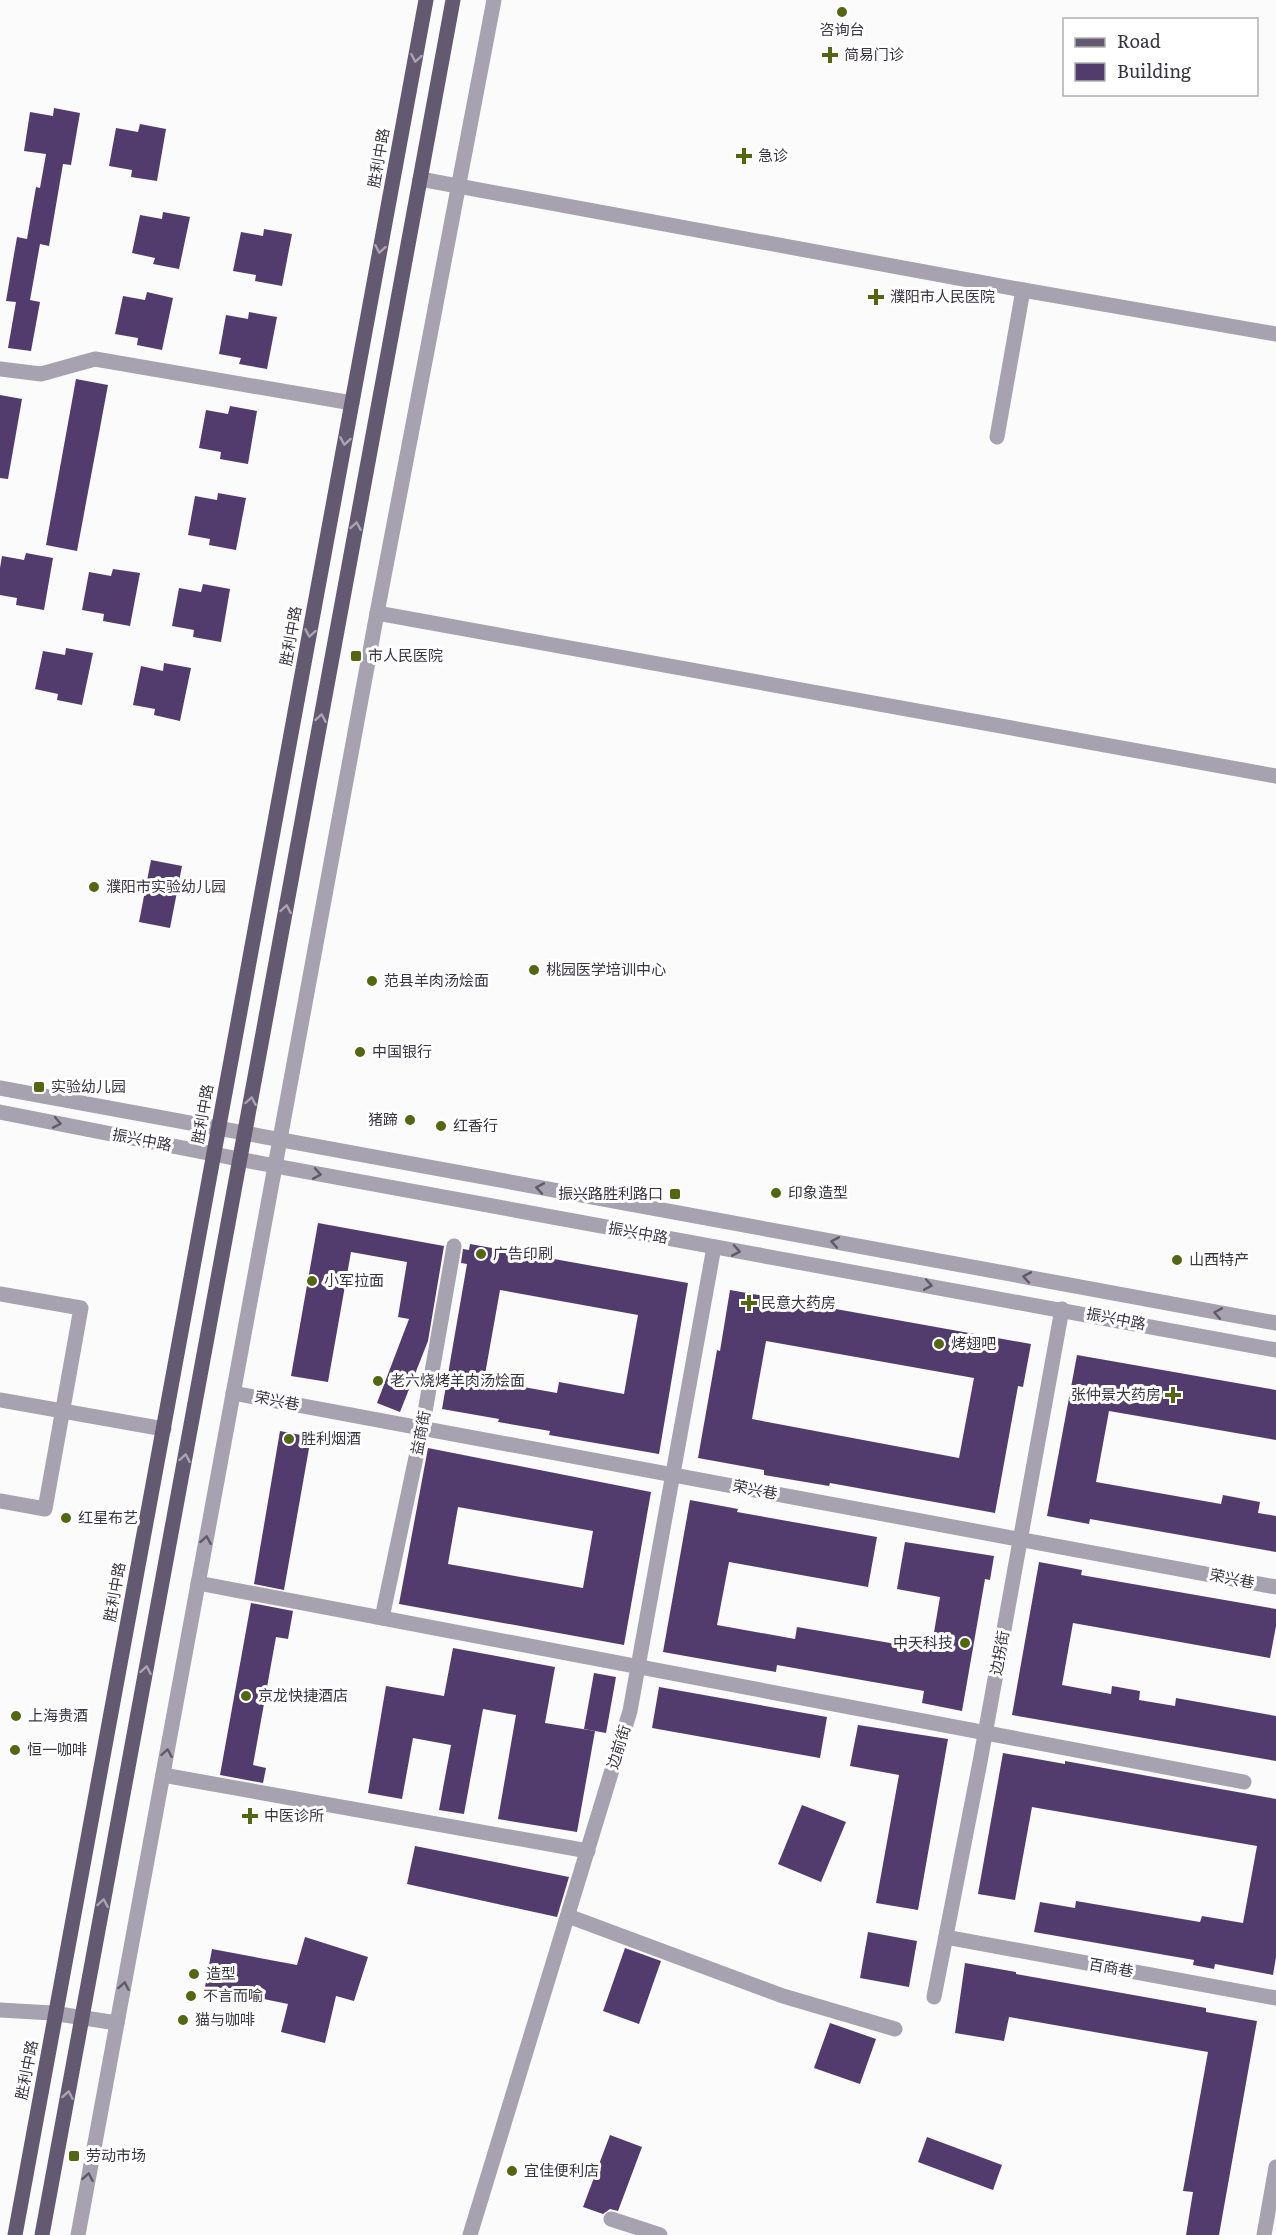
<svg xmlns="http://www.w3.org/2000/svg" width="1276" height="2235" font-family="Literata,'Noto Sans SC',serif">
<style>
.building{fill:#523c6e;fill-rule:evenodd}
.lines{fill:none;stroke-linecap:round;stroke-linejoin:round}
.minor{stroke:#a7a2b0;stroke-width:15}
.major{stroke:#635a72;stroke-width:15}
.oneway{stroke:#a9a4b1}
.oneway2{stroke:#605a68}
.poi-dot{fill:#536713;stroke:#fff;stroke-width:2}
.labels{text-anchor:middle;stroke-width:6;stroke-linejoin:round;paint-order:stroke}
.poi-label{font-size:15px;fill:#393441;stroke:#fff;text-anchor:start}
.street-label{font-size:15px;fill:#393441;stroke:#fff}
</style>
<rect width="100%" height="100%" fill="#fbfbfb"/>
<g class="building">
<polygon points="54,108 80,113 71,165 63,164 49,246 40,244 30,300 40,302 31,351 8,348 16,302 6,301 17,237 27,239 36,187 40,188 46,154 24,151 30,112 53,116"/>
<polygon points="140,124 166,129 157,181 131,177 132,170 109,166 116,128 138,132"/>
<polygon points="163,212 190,217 179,269 153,264 155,258 132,253 140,215 162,219"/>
<polygon points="264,229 292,234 282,286 255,281 256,275 233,271 241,232 263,236"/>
<polygon points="147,292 173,298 162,350 137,345 138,338 115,334 123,296 145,300"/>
<polygon points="249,312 277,317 267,369 239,364 241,358 219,354 226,315 248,319"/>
<polygon points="76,379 108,385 77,551 46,545"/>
<polygon points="0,395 22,399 8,479 0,478"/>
<polygon points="230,406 257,411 248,464 220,459 221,452 199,448 206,410 228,414"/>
<polygon points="218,493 246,498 236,550 209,545 210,539 188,535 195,496 217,500"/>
<polygon points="26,553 53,558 44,610 16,605 17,598 0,595 0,568 2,556 24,560"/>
<polygon points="113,569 140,573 130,626 103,621 104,614 82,610 89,572 111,576"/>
<polygon points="203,584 230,589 221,642 193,637 194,630 172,626 179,588 201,592"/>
<polygon points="66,648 93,653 82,705 57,700 58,694 35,689 43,651 65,655"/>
<polygon points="164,663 191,668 180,721 154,715 155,709 133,705 141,666 163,671"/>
<polygon points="151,860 182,866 170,928 139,922"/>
<polygon points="318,1223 444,1246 428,1341 400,1412 377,1403 409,1319 398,1317 407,1262 351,1252 328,1382 291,1376"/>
<path d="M 470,1244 L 688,1283 L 659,1454 L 549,1435 L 550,1431 L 498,1422 L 499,1419 L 442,1409 L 467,1264 L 461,1263 L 463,1249 L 469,1250 ZM 500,1290 L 638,1315 L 624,1394 L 559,1382 L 557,1393 L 484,1380 Z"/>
<path d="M 730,1290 L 1031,1344 L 1023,1387 L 1018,1386 L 995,1513 L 830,1483 L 829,1486 L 764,1475 L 764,1470 L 698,1458 L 717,1350 L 720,1351 ZM 766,1341 L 974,1378 L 959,1458 L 752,1419 Z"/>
<polygon points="1077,1355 1276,1390 1276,1440 1109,1411 1096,1482 1221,1504 1223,1495 1260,1502 1258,1513 1276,1516 1276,1552 1090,1519 1089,1524 1047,1516"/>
<polygon points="280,1431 311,1437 284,1590 254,1584"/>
<path d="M 428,1448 L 651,1492 L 624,1645 L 399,1604 ZM 458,1507 L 593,1531 L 583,1588 L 448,1564 Z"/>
<polygon points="690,1500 738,1509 737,1512 877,1537 868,1587 729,1562 717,1625 795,1639 797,1627 931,1650 940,1597 897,1589 905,1542 994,1556 990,1580 985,1579 962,1711 922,1703 924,1691 777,1665 776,1672 663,1652"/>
<polygon points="1039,1562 1082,1570 1081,1575 1276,1609 1276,1626 1270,1658 1073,1623 1062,1685 1111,1694 1112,1686 1140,1691 1139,1700 1175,1706 1176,1698 1276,1716 1276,1761 1012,1715"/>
<polygon points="251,1603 293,1611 288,1639 276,1637 253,1765 266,1768 263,1783 220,1775"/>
<polygon points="453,1648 555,1667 545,1723 595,1731 577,1832 498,1819 516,1715 483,1709 464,1814 439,1810 451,1745 413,1738 402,1799 368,1793 386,1686 444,1696"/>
<polygon points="594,1673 616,1677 606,1733 584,1729"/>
<polygon points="659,1687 827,1717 820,1758 652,1728"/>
<polygon points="858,1725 948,1739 918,1910 876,1903 899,1775 850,1766"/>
<polygon points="1003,1753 1065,1764 1065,1761 1276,1799 1276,1957 1273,1975 1215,1964 1214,1969 1193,1965 1194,1960 1034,1932 1040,1902 1075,1908 1076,1901 1200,1922 1202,1916 1243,1923 1257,1846 1032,1807 1015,1900 978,1894"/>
<polygon points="802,1805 846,1822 821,1882 778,1864"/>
<polygon points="415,1846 569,1877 557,1917 407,1884"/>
<polygon points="868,1932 917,1941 909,1987 860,1978"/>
<polygon points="305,1937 368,1957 354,2001 336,1996 325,2043 281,2032 288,2004 205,1987 212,1949 297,1965"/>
<polygon points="625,1948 661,1961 639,2024 603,2011"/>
<polygon points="965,1963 1016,1972 1016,1974 1206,2008 1206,2012 1257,2021 1219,2235 1186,2235 1193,2192 1183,2191 1208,2052 1009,2017 1004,2041 955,2033"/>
<polygon points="830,2023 876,2039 860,2084 814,2068"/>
<polygon points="610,2135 642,2147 618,2211 610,2209 603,2214 583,2207"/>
<polygon points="927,2137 1002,2165 993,2190 918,2162"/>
</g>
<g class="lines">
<g class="minor">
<polyline points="420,179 1023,290 1276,334"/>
<polyline points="0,369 41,374 95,359 352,403"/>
<polyline points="997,437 1023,290"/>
<polyline points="377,613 1276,776"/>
<polyline points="0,1088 1276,1323"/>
<polyline points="0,1112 275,1166 1276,1350"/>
<polyline points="0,1294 81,1308 45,1509 0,1501"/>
<polyline points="233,1393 1276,1587"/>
<polyline points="0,1400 164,1429"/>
<polyline points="198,1583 1244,1782"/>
<polyline points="382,1618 422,1429 454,1246"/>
<polyline points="163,1775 588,1851"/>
<polyline points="568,1916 783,1996 895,2029"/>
<polyline points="946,1937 1276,1998"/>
<polyline points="934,1997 980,1762 1062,1309"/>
<polyline points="0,2010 52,2013 117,2023"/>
<polyline points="611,2219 660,2235"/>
<polyline points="78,2235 377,613 494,0"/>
<polyline points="470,2235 630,1711 714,1247"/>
<polyline points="1264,2235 1276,2167"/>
</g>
<g class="major">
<polyline points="15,2235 426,0"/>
<polyline points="42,2235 453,0"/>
</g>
</g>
<defs><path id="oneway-chevron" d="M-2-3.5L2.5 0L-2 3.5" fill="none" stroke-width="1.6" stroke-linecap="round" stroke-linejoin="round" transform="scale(1.5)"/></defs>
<g class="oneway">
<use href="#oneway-chevron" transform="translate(416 58) rotate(100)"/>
<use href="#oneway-chevron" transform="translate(380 249) rotate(100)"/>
<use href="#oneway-chevron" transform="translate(345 441) rotate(100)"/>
<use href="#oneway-chevron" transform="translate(356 526) rotate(-80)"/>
<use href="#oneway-chevron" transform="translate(310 633) rotate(100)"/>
<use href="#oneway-chevron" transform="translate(321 718) rotate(-80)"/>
<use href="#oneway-chevron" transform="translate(286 909) rotate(-80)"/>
<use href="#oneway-chevron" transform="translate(251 1101) rotate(-80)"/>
<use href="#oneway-chevron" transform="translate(185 1458) rotate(-80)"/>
<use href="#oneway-chevron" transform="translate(146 1670) rotate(-80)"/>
<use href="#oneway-chevron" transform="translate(103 1903) rotate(-80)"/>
<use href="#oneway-chevron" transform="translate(68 2095) rotate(-80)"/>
</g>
<g class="oneway2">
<use href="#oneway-chevron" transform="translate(57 1123) rotate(11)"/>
<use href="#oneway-chevron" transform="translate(317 1174) rotate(10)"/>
<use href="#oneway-chevron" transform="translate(540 1188) rotate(-170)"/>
<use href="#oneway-chevron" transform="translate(835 1242) rotate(-170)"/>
<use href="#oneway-chevron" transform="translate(736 1251) rotate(10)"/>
<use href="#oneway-chevron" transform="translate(1027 1277) rotate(-170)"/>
<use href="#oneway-chevron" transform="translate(928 1285) rotate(10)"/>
<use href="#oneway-chevron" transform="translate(1218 1313) rotate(-169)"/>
<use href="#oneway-chevron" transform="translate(206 1540) rotate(-80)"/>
<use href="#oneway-chevron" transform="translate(167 1753) rotate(-80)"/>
<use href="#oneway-chevron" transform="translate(124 1986) rotate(-80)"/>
<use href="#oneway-chevron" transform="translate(88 2177) rotate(-80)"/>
</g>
<g class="poi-dot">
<circle cx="842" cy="12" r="6"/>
<path d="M827 46h6v6h6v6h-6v6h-6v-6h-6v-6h6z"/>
<path d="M741 147h6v6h6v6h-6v6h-6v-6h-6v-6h6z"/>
<path d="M873 288h6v6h6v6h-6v6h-6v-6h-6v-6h6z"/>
<rect x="350" y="650" width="12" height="12" rx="3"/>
<circle cx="94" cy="887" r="6"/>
<circle cx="534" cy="970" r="6"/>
<circle cx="372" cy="981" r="6"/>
<circle cx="360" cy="1052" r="6"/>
<rect x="33" y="1081" width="12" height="12" rx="3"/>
<circle cx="410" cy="1120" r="6"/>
<circle cx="441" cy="1126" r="6"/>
<circle cx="776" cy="1193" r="6"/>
<rect x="669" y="1188" width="12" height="12" rx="3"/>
<circle cx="481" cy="1254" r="6"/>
<circle cx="1177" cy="1260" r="6"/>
<circle cx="312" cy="1281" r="6"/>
<path d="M746 1294h6v6h6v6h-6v6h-6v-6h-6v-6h6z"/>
<circle cx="939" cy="1344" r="6"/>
<circle cx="378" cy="1381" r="6"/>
<path d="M1170 1386h6v6h6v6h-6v6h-6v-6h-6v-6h6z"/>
<circle cx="289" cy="1439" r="6"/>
<circle cx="66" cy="1518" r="6"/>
<circle cx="965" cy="1643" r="6"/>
<circle cx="246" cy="1696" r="6"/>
<circle cx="16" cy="1716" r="6"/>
<circle cx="15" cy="1750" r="6"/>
<path d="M247 1807h6v6h6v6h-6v6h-6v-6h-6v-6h6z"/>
<circle cx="194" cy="1974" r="6"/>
<circle cx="191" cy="1996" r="6"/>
<circle cx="183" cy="2020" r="6"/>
<rect x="68" y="2150" width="12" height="12" rx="3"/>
<circle cx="512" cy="2171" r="6"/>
</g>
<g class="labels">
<g class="poi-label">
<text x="842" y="35" text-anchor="middle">咨询台</text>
<text x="844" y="60">简易门诊</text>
<text x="758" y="161">急诊</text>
<text x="890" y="302">濮阳市人民医院</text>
<text x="368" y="661">市人民医院</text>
<text x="106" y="892">濮阳市实验幼儿园</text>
<text x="546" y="975">桃园医学培训中心</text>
<text x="384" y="986">范县羊肉汤烩面</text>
<text x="372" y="1057">中国银行</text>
<text x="51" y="1092">实验幼儿园</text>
<text x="398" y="1125" text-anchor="end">猪蹄</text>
<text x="453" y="1131">红香行</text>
<text x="788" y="1198">印象造型</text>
<text x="663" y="1199" text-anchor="end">振兴路胜利路口</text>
<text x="493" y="1259">广告印刷</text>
<text x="1189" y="1265">山西特产</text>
<text x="324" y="1286">小军拉面</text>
<text x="761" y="1308">民意大药房</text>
<text x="951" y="1349">烤翅吧</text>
<text x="390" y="1386">老六烧烤羊肉汤烩面</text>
<text x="1161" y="1400" text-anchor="end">张仲景大药房</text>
<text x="301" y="1444">胜利烟酒</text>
<text x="78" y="1523">红星布艺</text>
<text x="953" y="1648" text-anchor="end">中天科技</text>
<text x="258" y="1701">京龙快捷酒店</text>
<text x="28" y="1721">上海贵酒</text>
<text x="27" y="1755">恒一咖啡</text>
<text x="264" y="1821">中医诊所</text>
<text x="206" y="1979">造型</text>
<text x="203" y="2001">不言而喻</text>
<text x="195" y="2025">猫与咖啡</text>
<text x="86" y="2161">劳动市场</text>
<text x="524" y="2176">宜佳便利店</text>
</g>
<g class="street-label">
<text transform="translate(379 158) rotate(-80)" y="5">胜利中路</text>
<text transform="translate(291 636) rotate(-80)" y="5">胜利中路</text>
<text transform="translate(203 1114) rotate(-80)" y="5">胜利中路</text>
<text transform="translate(142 1140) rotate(11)" y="5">振兴中路</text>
<text transform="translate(638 1233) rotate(10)" y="5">振兴中路</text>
<text transform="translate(1116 1319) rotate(11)" y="5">振兴中路</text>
<text transform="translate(277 1401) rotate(11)" y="5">荣兴巷</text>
<text transform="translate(421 1433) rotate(-79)" y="5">益商街</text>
<text transform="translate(755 1490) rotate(11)" y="5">荣兴巷</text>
<text transform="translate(1232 1579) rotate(11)" y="5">荣兴巷</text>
<text transform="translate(115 1592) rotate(-80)" y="5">胜利中路</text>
<text transform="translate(1000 1653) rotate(-80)" y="5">边拐街</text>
<text transform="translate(619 1747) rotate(-73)" y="5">边前街</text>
<text transform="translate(1111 1968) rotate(10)" y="5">百商巷</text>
<text transform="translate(27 2070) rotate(-79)" y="5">胜利中路</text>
</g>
</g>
<rect x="1063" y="18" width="195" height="78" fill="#ffffff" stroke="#b0aeb3" stroke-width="1.5"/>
<rect x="1075" y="38" width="30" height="9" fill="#635a72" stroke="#b0aeb3" stroke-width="1.5"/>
<text x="1117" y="48" font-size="18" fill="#393441">Road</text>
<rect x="1075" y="63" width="30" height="18" fill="#523c6e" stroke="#b0aeb3" stroke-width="1.5"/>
<text x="1117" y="78" font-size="18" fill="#393441">Building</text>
</svg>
